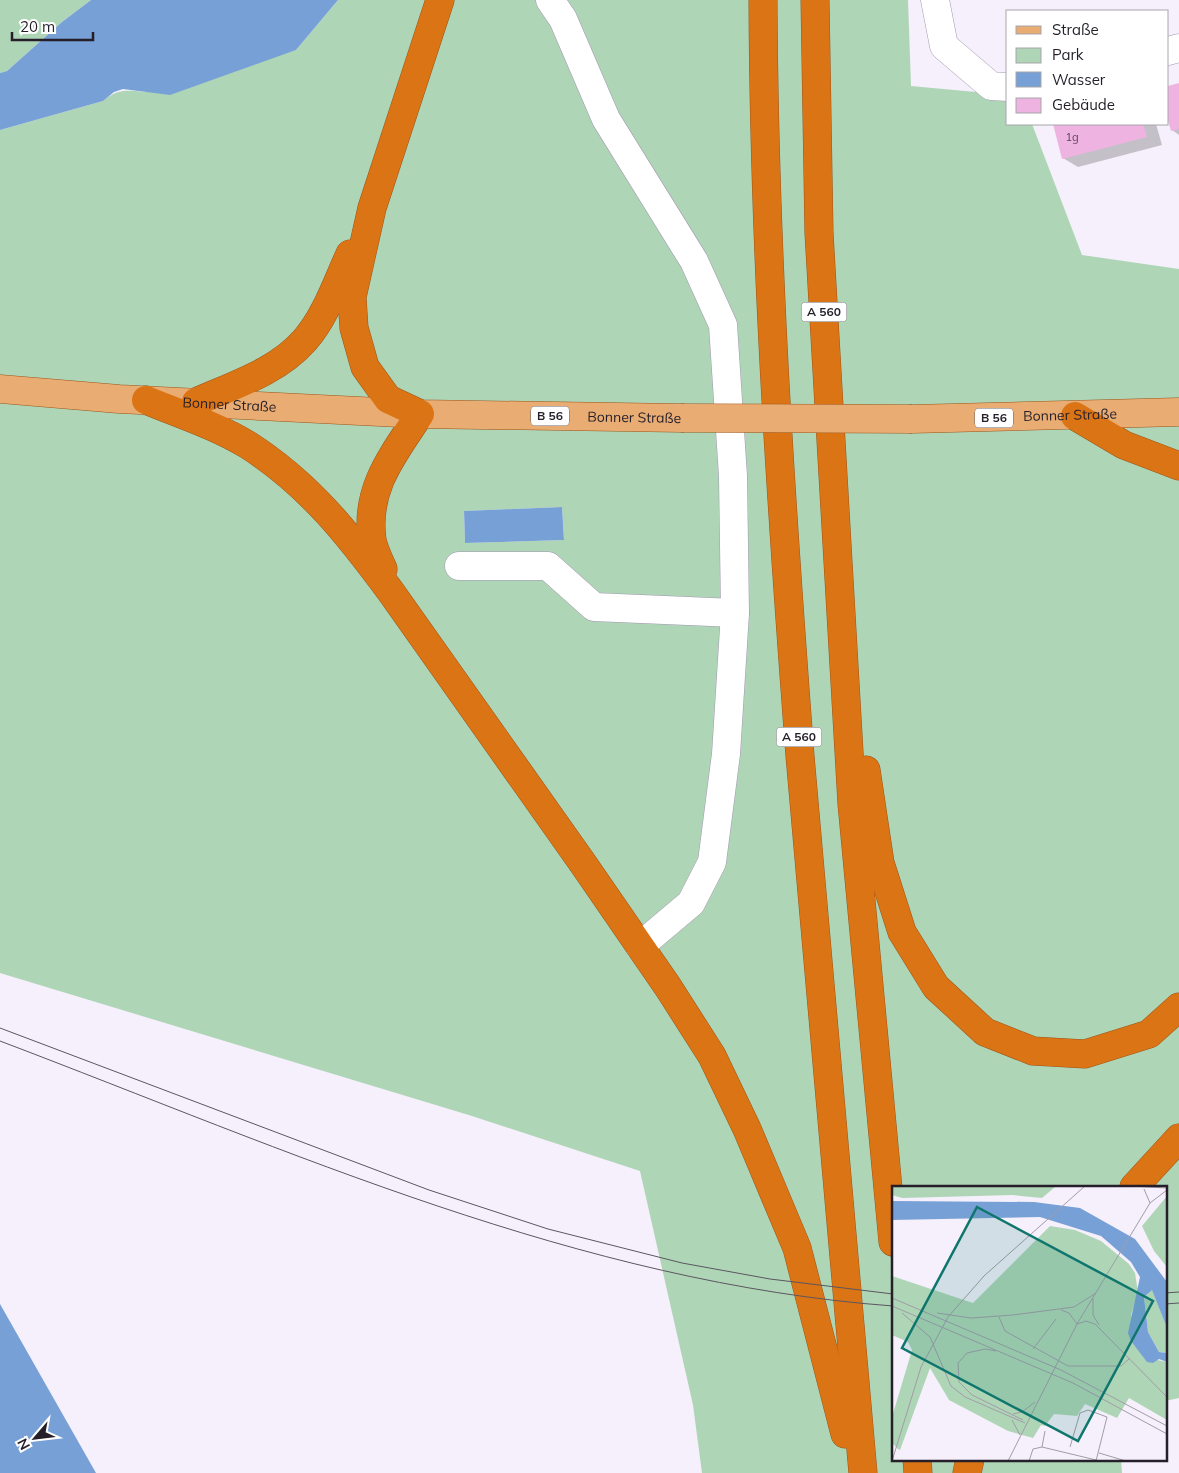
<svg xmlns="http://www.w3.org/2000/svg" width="1179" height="1473" font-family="Mulish,sans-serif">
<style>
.green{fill:#afd5b7;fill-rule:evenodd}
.water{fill:#77a1d6}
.shadow{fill:#0003}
.building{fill:#efb3e2}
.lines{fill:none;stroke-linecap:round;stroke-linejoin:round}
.minor-casing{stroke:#a397b0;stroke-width:29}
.major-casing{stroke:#9b561b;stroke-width:29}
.highway-casing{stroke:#9b561b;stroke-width:29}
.minor{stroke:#fff;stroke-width:28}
.major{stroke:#e9ac72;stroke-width:28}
.highway{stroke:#db7414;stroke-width:28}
.tram{stroke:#5b5660;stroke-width:1}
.major-bridge-casing{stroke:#9b561b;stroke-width:29;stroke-linecap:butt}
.major-bridge{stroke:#e9ac72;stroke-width:28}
.labels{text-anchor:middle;stroke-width:5;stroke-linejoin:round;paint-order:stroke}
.number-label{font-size:11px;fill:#574457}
.shield{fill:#fff;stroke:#666269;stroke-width:1}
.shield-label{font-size:12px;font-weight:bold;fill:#241f29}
.street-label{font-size:14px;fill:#241f29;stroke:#fff}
.inset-road{fill:none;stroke:#a19ca7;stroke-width:1}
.view{fill:#0f766e;fill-opacity:0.15;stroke:#0f766e;stroke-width:2.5}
.inset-edge{fill:none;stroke:#241f29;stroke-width:2.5}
</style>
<rect width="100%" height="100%" fill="#f5f0fb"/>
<g class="green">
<polygon points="0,0 91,0 62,22 7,71 0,73"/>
<path d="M 338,0 L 908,0 L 911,86 L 1008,95 L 1008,124 L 1032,124 L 1082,255 L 1179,269 L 1179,1398 L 1165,1401 L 1165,1187 L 893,1187 L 893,1459 L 1121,1459 L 1122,1473 L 702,1473 L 693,1405 L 640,1171 L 472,1116 L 0,973 L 0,130 L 103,101 C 117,89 126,90 145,92 L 296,50 ZM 562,507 L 564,540 L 465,543 L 464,511 Z"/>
</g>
<g class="water">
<polygon points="91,0 338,0 296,50 170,95 123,89 114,92 103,101 0,130 0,73 7,71 62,22"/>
<polygon points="562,507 564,540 465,543 464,511"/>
<polygon points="0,1304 96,1473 0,1473"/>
</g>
<g class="shadow">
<polygon points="1179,85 1179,135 1172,130 1168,114 1168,88"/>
<polygon points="1055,124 1156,124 1162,145 1078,167 1063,158"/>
</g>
<g class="building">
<polygon points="1179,83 1179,129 1171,131 1168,120 1168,86"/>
<polygon points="1053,124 1143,124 1147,137 1062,159"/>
</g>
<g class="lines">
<defs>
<g id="minor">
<polyline points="550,0 563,19 606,119 694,261 723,325 733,476 735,613 726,754 712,862 691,903 640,946"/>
<polyline points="935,0 944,46 991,86 1008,87"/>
<polyline points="1168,51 1179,48"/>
<polyline points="459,566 548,566 594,607 735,613"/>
</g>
<g id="major">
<path id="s1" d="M 0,389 L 119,399 L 420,414 L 681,418"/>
<path id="s2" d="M 912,419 L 1179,412"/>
</g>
<g id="highway">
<path d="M 763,0 C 764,252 781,504 800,756 C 819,995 840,1234 863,1473"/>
<polyline points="815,0 819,233 852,804 893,1242"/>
<path d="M 146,400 C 180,414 217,426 248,445 C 309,484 349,535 391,592 L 584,865 L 668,987 L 712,1056 L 747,1129 L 797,1248 L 845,1434"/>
<path d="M 196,402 C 234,385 277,372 305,340 C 326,316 337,282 350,254"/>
<polyline points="1075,416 1124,445 1179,466"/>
<path d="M 383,569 C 379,560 374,550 372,540 C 365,488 393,455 420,414 L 388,399 L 365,367 L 354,328 L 352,297 L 372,208 L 440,0"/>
<polyline points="866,770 880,863 902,932 936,987 985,1032 1033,1051 1085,1054 1149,1034 1179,1007"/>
<polyline points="1134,1187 1179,1138"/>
<polyline points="917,1459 918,1473"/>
<polyline points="967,1473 970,1459"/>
</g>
</defs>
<use href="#minor" class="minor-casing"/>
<use href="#major" class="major-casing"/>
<use href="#highway" class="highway-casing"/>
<use href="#minor" class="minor"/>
<use href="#major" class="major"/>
<use href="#highway" class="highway"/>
<g class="tram">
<polyline points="0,1028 429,1190 548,1229 682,1263 770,1279 893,1294"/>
<path d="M 0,1041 C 290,1151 580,1283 893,1306"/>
<polyline points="1165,1293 1179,1292"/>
<polyline points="1165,1304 1179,1303"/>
</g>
<defs>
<polyline id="major-bridge" points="681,418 912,419"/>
</defs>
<use href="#major-bridge" class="major-bridge-casing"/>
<use href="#major-bridge" class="major-bridge"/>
</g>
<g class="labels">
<g class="number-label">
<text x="1072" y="141">1g</text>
</g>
<g class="shield">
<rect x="801.5" y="302.5" width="45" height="19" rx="4"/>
<rect x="531" y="406.5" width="38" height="19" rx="4"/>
<rect x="975" y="408.5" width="38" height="19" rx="4"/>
<rect x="776.5" y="727.5" width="45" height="19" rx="4"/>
</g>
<g class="shield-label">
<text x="824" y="316">A 560</text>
<text x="550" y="420">B 56</text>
<text x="994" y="422">B 56</text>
<text x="799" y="741">A 560</text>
</g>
<g class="street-label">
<text dy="5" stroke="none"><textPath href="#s1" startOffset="230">Bonner Straße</textPath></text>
<text dy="5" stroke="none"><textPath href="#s2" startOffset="158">Bonner Straße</textPath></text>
<text dy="5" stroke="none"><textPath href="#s1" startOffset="635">Bonner Straße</textPath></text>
</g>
</g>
<g transform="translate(892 1186)">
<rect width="275" height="275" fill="#f5f0fb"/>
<path d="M 0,0 L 160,0 L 163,1 L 150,12 L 120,9 L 10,12 L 0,9 ZM 275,10 L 275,81 L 262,65 L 250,40 ZM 158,40 L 183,44 L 209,55 L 237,78 L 243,87 L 246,106 L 239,129 L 251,171 L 275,176 L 275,234 L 237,212 L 225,232 L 193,218 L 185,230 L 162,228 L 153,240 L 149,239 L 141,252 L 116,245 L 57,214 L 38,182 L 8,264 L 6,263 L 0,257 L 0,231 L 20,164 L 16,156 L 0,149 L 0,90 L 81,117 ZM 260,103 L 275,142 L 275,167 L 267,166 L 256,146 L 252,111 Z" fill="#afd5b7"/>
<path d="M 0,15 L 142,16 L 188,22 L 243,53 L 275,96 L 275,142 L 260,104 L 252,111 L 256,146 L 267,166 L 275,167 L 275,176 L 267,173 L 261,177 L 255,176 L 239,155 L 236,147 L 248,91 L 239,76 L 209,50 L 148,31 L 0,34 Z" fill="#77a1d6"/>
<path class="inset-road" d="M 239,0 L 275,2M 252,3 L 258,17M 0,112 L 169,184 L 275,240M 201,112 L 201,129 L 207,139M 0,120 L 181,197 L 275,248M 169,124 L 177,127 L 185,138 L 194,135 L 203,138 L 275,211M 10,127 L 38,151 L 59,200 L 73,211 L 133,237M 45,127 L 79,132 L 121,129 L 182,121 L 204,107M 107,131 L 113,145 L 176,180 L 229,180 L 238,172M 141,163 L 164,133M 104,165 L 93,163 L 75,167 L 66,177 L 67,196 L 80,209 L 131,234M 121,228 L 130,226 L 143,216M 120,234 L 128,249M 150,261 L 153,245M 178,261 L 188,227 L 196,224 L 215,231 L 204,275M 207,267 L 234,275M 0,275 L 29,181 L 56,131 L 92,90 L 193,0M 116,275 L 185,138 L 258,17 L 275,4M 137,275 L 141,263 L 150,261 L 204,274"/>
<path class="view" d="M 85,21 L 261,115 L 186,255 L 10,162 Z"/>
<rect width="275" height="275" class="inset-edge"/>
</g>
<rect x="1006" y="10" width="162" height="115" fill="#ffffff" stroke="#a7a5a9"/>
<rect x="1016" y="26" width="25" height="8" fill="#e9ac72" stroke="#a7a5a9"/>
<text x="1052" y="35" font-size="15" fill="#241f29">Straße</text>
<rect x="1016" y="48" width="25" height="15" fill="#afd5b7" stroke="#a7a5a9"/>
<text x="1052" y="60" font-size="15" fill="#241f29">Park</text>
<rect x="1016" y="72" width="25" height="15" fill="#77a1d6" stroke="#a7a5a9"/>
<text x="1052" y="85" font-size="15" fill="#241f29">Wasser</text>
<rect x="1016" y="98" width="25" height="15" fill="#efb3e2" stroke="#a7a5a9"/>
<text x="1052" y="110" font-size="15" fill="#241f29">Gebäude</text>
<g transform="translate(35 1438) rotate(242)" stroke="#ffffff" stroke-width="4" paint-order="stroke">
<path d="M0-4L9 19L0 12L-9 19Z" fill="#241f29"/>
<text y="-8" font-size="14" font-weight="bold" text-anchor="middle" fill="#241f29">N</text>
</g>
<path d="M12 32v8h81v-8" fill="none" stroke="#241f29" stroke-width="2.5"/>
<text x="20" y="32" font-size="15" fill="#241f29" stroke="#ffffff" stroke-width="4" paint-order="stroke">20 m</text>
</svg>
